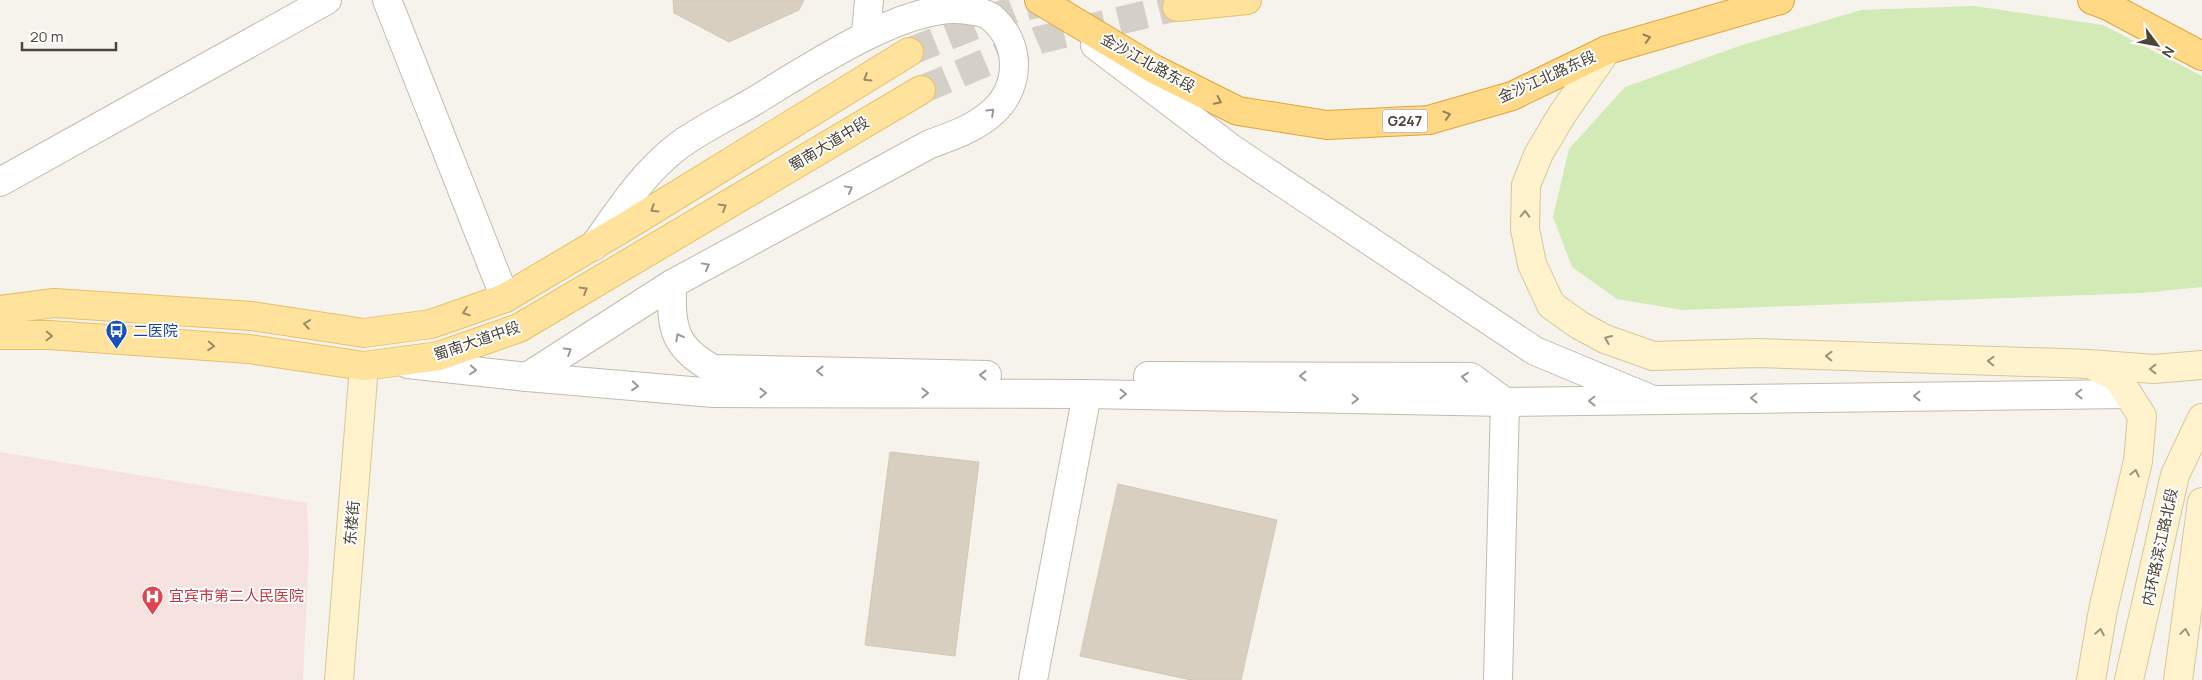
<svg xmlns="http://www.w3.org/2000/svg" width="2202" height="680" font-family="Manrope,'Noto Sans SC',sans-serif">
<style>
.medical{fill:#f6e3e0}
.green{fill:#d2eab5}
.building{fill:#d8cfc1;stroke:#d3c7b4}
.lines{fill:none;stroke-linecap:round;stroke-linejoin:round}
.primary-tunnel{stroke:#d4d0c8;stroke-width:28;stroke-dasharray:28 14;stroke-linecap:butt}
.minor-casing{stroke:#c2bbae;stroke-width:30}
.tertiary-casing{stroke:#c2bbae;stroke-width:30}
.secondary-casing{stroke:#d6c79b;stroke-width:30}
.primary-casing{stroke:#e6c16a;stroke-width:30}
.trunk-casing{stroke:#e0a43c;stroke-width:30}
.minor{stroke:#fff;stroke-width:28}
.tertiary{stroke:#fff;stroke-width:28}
.secondary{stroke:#fff3cd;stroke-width:28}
.primary{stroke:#ffe39c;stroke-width:28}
.trunk{stroke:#ffd985;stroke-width:28}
.oneway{stroke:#938057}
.oneway2{stroke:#9c8c66}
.oneway3{stroke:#9c9892}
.oneway4{stroke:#9c937c}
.labels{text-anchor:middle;stroke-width:4;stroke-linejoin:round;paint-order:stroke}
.shield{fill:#fff;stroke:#817c74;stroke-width:1}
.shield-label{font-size:14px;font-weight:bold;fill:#4b4439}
.street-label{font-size:15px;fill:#4b4439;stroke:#fff}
.transit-label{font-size:15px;fill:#164399;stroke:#fff;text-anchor:start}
.health-label{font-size:15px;fill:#be3a42;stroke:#fff;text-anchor:start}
</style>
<rect width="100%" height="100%" fill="#f6f3ec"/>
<polygon class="medical" points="0,452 307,503 309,551 303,680 0,680"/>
<polygon class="green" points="1974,6 2103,25 2202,76 2202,287 2142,293 1683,310 1617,299 1572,267 1553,217 1569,149 1625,87 1739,46 1861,10"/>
<g class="building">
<polygon points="673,0 804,0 799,10 729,42 674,13"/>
<polygon points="890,452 979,462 955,656 865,645"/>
<polygon points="1118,484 1277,520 1241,680 1191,680 1080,656"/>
</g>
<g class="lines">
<g class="primary-tunnel">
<polyline points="909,52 1015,9 1055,0"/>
<polyline points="921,90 1039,40 1177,7"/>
</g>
<defs>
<g id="minor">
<polyline points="387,0 505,298"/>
<polyline points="1095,45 1232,149 1535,351 1653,400"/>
<polyline points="0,182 327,0"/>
<polyline points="1033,680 1087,394"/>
<polyline points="1498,680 1505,402"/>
</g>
<g id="tertiary">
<polyline points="866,34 869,0"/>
<path d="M 672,284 C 671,328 673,347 713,369 L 987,375"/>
<polyline points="408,364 527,377 714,393 1087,394 1505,402 2128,394"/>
<polyline points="1148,376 1471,377 1505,402"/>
<path d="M 527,377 L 672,284 L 930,144 C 952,136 976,128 994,111 C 1021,85 1021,43 992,18 C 987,13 974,11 967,10 C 907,0 803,72 751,103 C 727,117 699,130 677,147 C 642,174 619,211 594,246"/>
</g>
<g id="secondary">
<polyline points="1607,50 1563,113 1539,153 1526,185 1525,229 1532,264 1551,305 1579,325 1605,339 1653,356 1757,353 2089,364 2154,369 2202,365"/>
<polyline points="339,680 364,366"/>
<polyline points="2091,680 2103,610 2138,461 2142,416 2117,377 2094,366"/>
<polyline points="2129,680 2175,475 2202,418"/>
<polyline points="2178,680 2202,502"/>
</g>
<g id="primary">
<polyline points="1177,7 1247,0"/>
<polyline points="0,310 54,303 252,316 364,333 431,324 505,298 633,222 909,52"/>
<polyline points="0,335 50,335 249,349 364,366 439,356 519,328 921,90"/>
</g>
<g id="trunk">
<polyline points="1039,0 1154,69 1238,111 1327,125 1429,120 1512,96 1607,50 1780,0"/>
<polyline points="2092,0 2108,6 2202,56"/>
</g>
</defs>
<use href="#minor" class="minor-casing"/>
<use href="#tertiary" class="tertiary-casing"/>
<use href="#secondary" class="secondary-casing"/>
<use href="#primary" class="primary-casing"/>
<use href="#trunk" class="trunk-casing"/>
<use href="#minor" class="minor"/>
<use href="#tertiary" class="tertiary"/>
<use href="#secondary" class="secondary"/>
<use href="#primary" class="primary"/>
<use href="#trunk" class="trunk"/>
</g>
<defs><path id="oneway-chevron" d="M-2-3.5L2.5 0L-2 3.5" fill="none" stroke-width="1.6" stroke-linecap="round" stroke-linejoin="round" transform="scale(1.25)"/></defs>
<g class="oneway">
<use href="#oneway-chevron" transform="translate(1647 38) rotate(-16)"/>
<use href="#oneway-chevron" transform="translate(1218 101) rotate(26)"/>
<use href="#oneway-chevron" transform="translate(1447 115) rotate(-16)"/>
</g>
<g class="oneway2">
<use href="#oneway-chevron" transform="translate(867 78) rotate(148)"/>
<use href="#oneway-chevron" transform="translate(723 207) rotate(-31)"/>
<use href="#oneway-chevron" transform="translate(654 209) rotate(148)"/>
<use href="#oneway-chevron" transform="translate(584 290) rotate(-31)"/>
<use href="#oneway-chevron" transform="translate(466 312) rotate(161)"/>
<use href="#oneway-chevron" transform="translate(307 324) rotate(-172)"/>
<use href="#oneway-chevron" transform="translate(49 336) rotate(2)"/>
<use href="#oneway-chevron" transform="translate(211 346) rotate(4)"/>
</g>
<g class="oneway3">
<use href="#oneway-chevron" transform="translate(991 112) rotate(-43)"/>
<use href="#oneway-chevron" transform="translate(849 189) rotate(-29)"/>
<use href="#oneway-chevron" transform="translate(706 266) rotate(-29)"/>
<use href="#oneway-chevron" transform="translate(679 337) rotate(-118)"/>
<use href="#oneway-chevron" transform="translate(568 351) rotate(-32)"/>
<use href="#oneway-chevron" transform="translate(473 370) rotate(5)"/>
<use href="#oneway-chevron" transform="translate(820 371) rotate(-179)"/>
<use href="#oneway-chevron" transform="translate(983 375) rotate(-179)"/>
<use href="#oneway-chevron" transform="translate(1303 376) rotate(-180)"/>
<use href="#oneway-chevron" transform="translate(1465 377) rotate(-174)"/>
<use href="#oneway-chevron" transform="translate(635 386) rotate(5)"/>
<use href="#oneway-chevron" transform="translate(763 393)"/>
<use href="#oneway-chevron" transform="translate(925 393)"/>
<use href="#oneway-chevron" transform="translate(1123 394) rotate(1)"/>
<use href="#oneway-chevron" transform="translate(2079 394) rotate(179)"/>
<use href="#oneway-chevron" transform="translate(1917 396) rotate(179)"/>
<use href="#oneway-chevron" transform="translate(1754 398) rotate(179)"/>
<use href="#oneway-chevron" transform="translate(1355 399) rotate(1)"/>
<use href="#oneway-chevron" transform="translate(1592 401) rotate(179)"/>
</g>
<g class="oneway4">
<use href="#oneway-chevron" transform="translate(1525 214) rotate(-88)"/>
<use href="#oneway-chevron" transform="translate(1608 339) rotate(-157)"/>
<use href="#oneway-chevron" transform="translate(1829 356) rotate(-178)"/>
<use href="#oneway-chevron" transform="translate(1991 361) rotate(-178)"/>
<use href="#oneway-chevron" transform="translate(2153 369) rotate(180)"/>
<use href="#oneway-chevron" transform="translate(2135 473) rotate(-77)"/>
<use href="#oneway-chevron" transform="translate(2100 632) rotate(-80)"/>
<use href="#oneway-chevron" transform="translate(2185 632) rotate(-82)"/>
</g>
<defs>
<symbol id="bus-pin" viewBox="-11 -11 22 30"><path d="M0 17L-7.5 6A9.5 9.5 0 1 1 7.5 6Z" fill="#1a4fb4" stroke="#fff"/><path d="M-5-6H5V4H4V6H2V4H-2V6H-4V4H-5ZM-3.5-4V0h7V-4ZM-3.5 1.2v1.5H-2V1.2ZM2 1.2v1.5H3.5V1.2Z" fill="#fff"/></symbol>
<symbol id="hospital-pin" viewBox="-11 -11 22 30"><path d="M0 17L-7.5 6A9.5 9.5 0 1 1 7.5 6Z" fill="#e0444e" stroke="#fff"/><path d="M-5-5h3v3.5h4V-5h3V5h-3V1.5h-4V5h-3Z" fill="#fff"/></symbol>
</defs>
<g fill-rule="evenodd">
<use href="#bus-pin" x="104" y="318" width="25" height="34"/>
<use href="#hospital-pin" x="140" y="584" width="25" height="34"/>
</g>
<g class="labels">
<rect class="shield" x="1382.5" y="109.5" width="45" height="23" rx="4"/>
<g class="shield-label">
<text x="1405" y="126">G247</text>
</g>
<g class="street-label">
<text transform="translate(1148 63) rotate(29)" y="5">金沙江北路东段</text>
<text transform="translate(1547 77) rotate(-24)" y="5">金沙江北路东段</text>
<text transform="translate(829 144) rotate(-31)" y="5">蜀南大道中段</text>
<text transform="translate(477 341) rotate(-19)" y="5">蜀南大道中段</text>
<text transform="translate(352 523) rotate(-85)" y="5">东楼街</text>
<text transform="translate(2160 547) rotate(-78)" y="5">内环路滨江路北段</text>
</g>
<g class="transit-label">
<text x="133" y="336">二医院</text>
</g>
<g class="health-label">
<text x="169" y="601">宜宾市第二人民医院</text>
</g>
</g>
<g transform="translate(2157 45) rotate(122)" stroke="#ffffff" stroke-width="4" paint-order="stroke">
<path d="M0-4L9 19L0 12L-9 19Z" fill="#4b4439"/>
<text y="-8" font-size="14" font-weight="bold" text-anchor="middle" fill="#4b4439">N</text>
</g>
<path d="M22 42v8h94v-8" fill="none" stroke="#4b4439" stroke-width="2.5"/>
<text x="30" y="42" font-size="15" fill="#4b4439" stroke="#ffffff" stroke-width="4" paint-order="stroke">20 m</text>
</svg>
